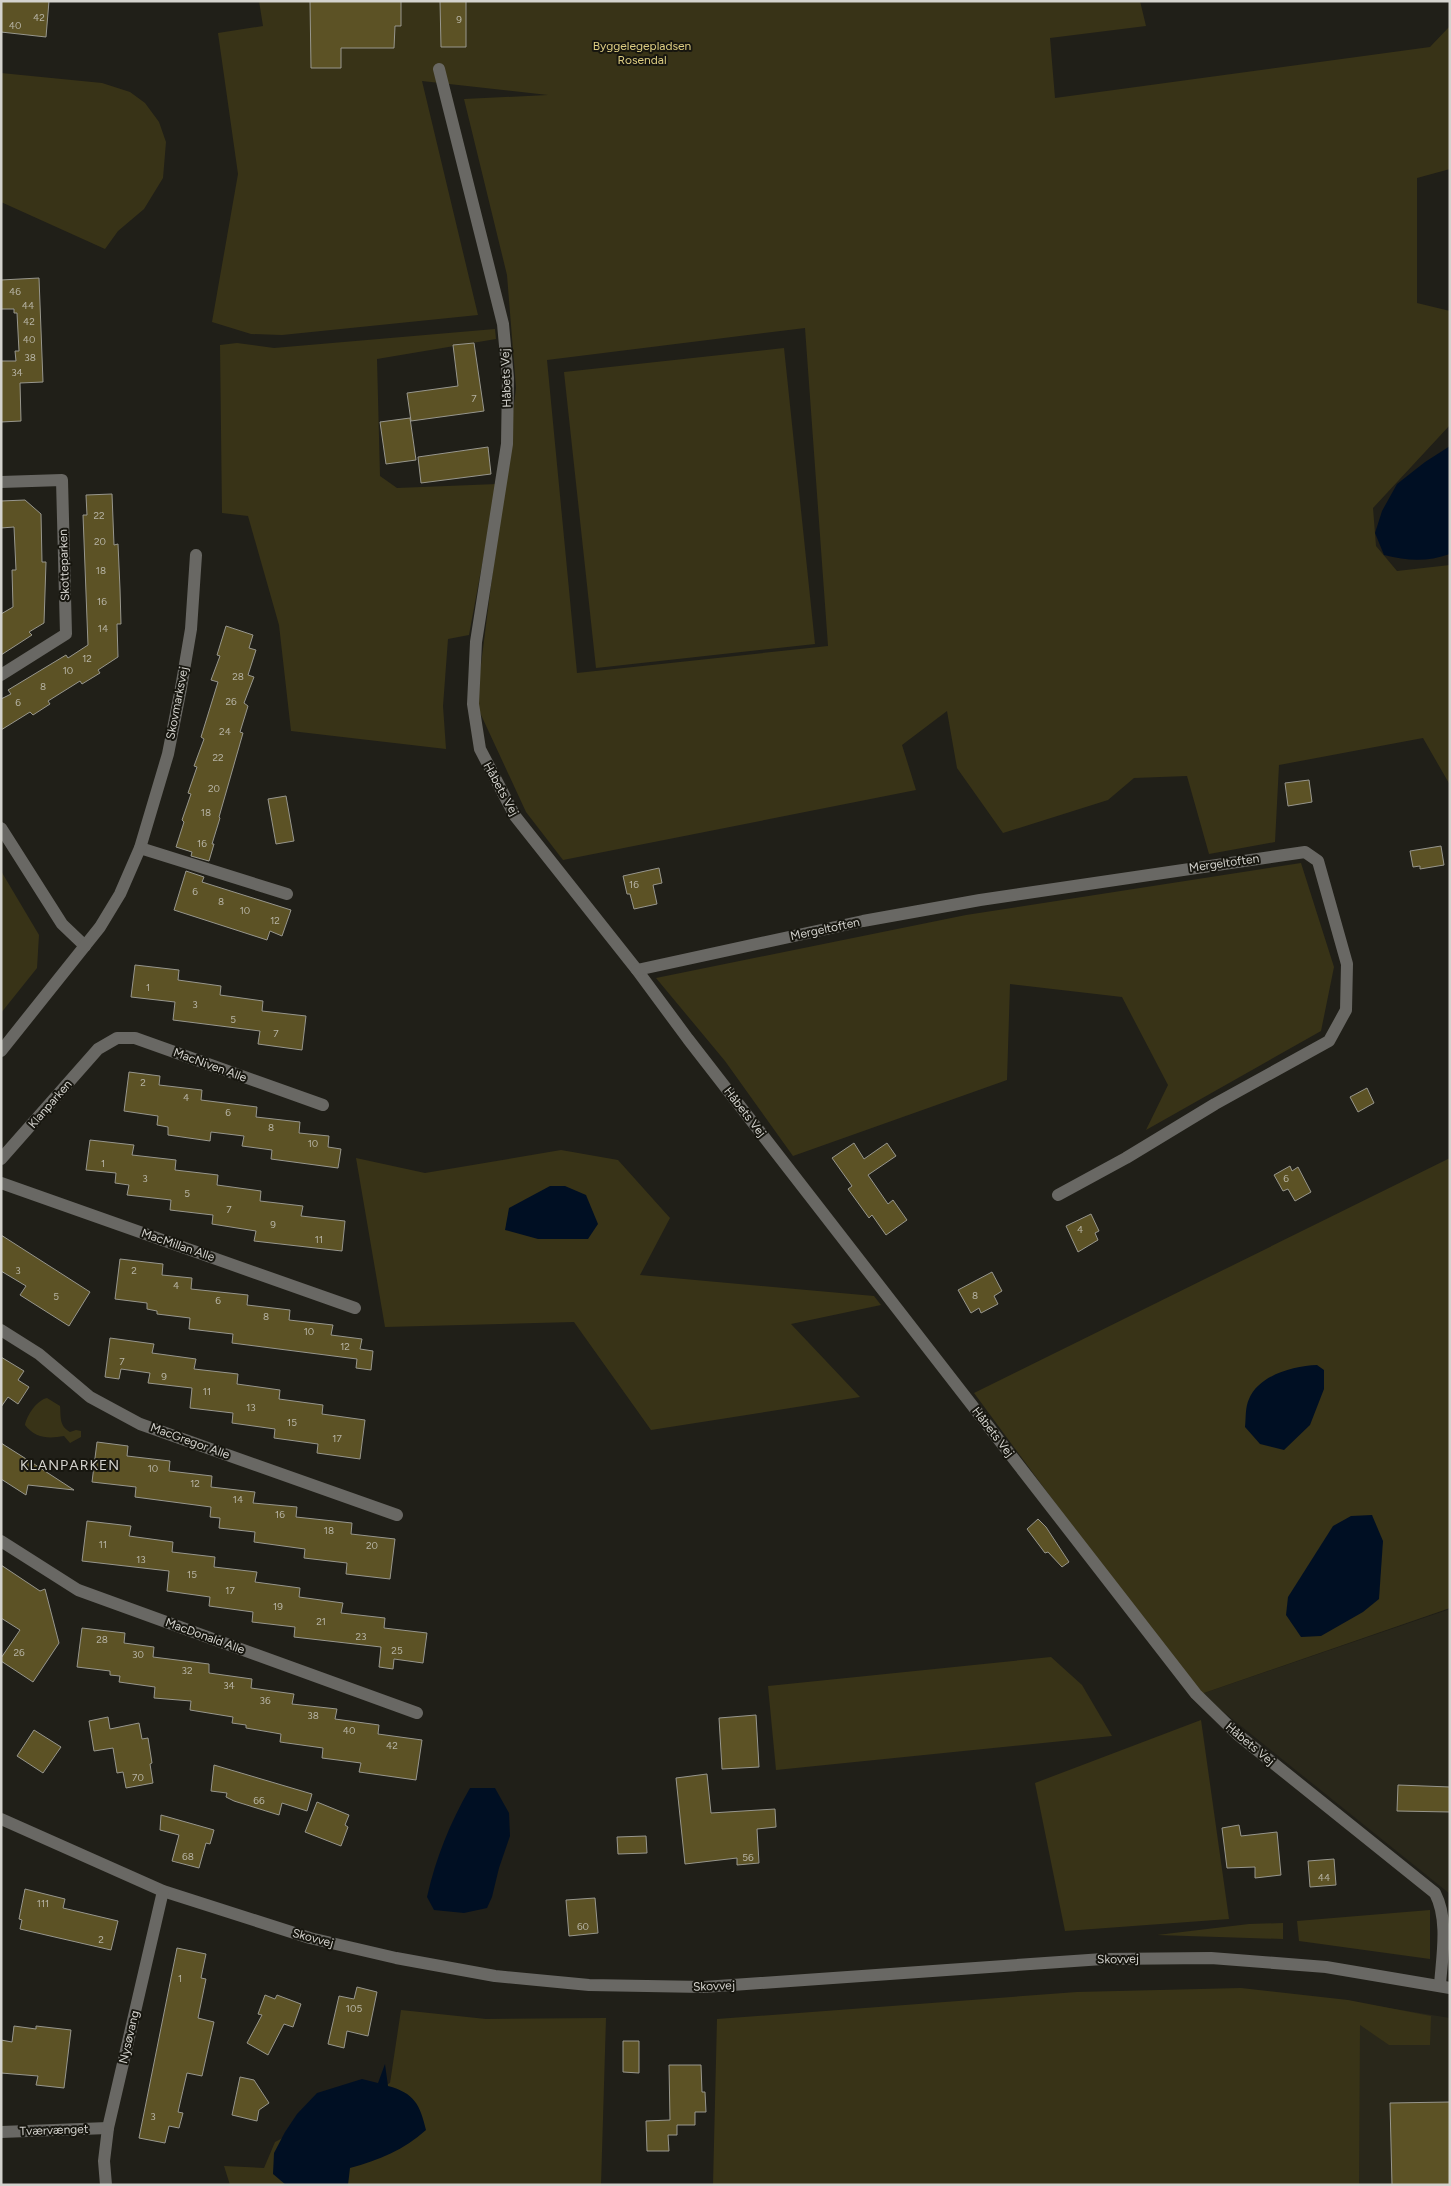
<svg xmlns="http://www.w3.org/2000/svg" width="1451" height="2186" font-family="Figtree,sans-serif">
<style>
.built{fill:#29271a}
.green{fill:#383317;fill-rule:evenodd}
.water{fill:#000f23}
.building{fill:#5c5225;stroke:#97968d}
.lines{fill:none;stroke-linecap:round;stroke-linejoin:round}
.minor{stroke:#696864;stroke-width:12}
.labels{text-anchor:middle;stroke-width:4;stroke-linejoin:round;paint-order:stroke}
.number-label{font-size:10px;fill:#b6b3a4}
.park-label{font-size:12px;fill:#dccc82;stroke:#17160f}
.street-label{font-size:12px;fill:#d4d3ce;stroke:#17160f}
.neighbourhood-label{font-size:14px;letter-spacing:1px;fill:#d4d3ce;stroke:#17160f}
</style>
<rect width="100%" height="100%" fill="#201f18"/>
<g class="built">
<polygon points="1450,1609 1450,1894 1201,1694"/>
<polygon points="1263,1994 1335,1999 1450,2018 1450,2185 1266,2185"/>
</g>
<g class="green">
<path d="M 259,1 L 1140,1 L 1146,26 L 1050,38 L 1055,98 L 1430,47 L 1450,26 L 1450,169 L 1417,178 L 1417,303 L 1450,311 L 1450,425 L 1373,508 L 1376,546 L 1397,571 L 1450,565 L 1450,785 L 1423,738 L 1279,765 L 1275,842 L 1209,854 L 1187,776 L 1134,778 L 1108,800 L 1003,833 L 957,768 L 947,711 L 902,745 L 916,790 L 563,860 L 526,812 L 476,704 L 516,388 L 507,275 L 464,99 L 548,95 L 422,81 L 478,315 L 282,335 L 251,334 L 212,322 L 238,174 L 218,33 L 263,26 ZM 805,328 L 828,646 L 577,673 L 547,360 Z"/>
<polygon points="1,73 102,83 130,92 145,103 159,122 166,142 163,178 144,209 118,231 105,249 1,202"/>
<polygon points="495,329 496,339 377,359 380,476 397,488 497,484 469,635 448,639 443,706 446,749 291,731 279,625 248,516 222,513 220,345 237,343 274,348"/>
<polygon points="784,348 815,644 596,668 564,372"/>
<polygon points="1301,863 1334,967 1321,1031 1146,1130 1168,1085 1122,997 1010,984 1007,1080 793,1156 725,1061 656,978 966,915"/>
<polygon points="1,871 39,935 37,968 1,1013"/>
<polygon points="561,1150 618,1160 670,1218 640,1275 874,1296 881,1305 791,1324 860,1397 651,1430 574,1322 385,1327 356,1158 425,1173"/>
<polygon points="1450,1158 1450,1608 1201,1694 1081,1538 974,1393"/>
<path d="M 47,1398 L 60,1406 C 61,1417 59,1426 70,1432 L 76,1430 L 81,1431 L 81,1437 L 70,1443 L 64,1436 C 48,1439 35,1438 25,1425 C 27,1415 37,1400 47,1398 Z"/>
<polygon points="1051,1657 1082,1685 1112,1736 776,1770 768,1686"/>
<polygon points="1201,1720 1229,1919 1065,1931 1035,1783"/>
<polygon points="1430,1910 1430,1959 1299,1941 1297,1921"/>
<polygon points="1283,1923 1283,1939 1157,1935 1249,1924"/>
<polygon points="1241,1988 1348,2000 1431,2016 1430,2045 1389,2045 1360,2025 1359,2185 713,2185 717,2019 1077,1992"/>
<polygon points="401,2010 486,2019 606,2018 601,2185 230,2185 224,2166 264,2168 275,2142 390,2083"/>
</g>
<g class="water">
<path d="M 1450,446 L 1450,554 C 1427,562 1408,561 1384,555 L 1375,533 L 1382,511 L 1397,484 L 1425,462 Z"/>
<polygon points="550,1186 565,1186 586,1195 598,1224 588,1239 538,1239 505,1230 509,1208"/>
<path d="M 1317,1365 L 1324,1370 L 1324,1389 L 1310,1425 L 1284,1450 L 1260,1444 L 1245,1427 C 1246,1419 1245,1407 1249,1399 C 1259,1375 1293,1366 1317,1365 Z"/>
<polygon points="1372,1515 1383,1541 1379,1599 1363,1612 1321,1636 1301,1637 1286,1615 1288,1597 1333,1526 1351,1516"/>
<path d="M 470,1788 L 495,1788 L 509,1813 L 510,1836 L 499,1868 L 492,1897 L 487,1908 L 464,1913 L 434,1910 L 427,1897 C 436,1857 450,1823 470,1788 Z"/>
<path d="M 385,2064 L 388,2086 C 414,2093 420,2104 426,2130 C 404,2150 379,2160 350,2168 L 348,2185 L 286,2185 L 273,2174 L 274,2153 L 285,2132 L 297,2114 L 317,2093 L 362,2079 L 378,2083 Z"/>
</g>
<g class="building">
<polygon points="1,1 49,1 46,37 1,32"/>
<polygon points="310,1 401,1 401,26 395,26 394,48 341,48 341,68 311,68"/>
<polygon points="440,1 466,1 466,47 441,47"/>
<polygon points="39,278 43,382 20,383 21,421 1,422 1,361 16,361 15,351 19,351 17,313 14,313 14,309 1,309 1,280"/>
<polygon points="474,343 484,411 411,421 407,393 458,386 453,345"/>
<polygon points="410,418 416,460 386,464 380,422"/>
<polygon points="488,447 491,474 421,483 418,457"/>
<polygon points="112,494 114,545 118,544 120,589 121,624 117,624 118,657 98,670 100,673 82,684 80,681 48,701 50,704 33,715 30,712 1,730 1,699 11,694 8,690 66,655 68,658 88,645 83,515 87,515 86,495"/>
<polygon points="25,500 41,514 42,562 46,562 44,623 29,632 32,635 1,655 1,614 13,607 12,570 16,570 14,527 1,528 1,501"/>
<polygon points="226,626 253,635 249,648 256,650 248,675 254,677 244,703 248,706 240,732 243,733 219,817 220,818 212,844 214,844 209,861 191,856 192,852 176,847 184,822 182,820 191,794 188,793 197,767 194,766 204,739 201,737 218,682 211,680 220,656 217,655"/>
<polygon points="1309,780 1312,802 1288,806 1285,783"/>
<polygon points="286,796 294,841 276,844 268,799"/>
<polygon points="1441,846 1444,865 1420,869 1420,866 1413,867 1410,851"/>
<polygon points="659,868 662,883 653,885 657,904 634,909 630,894 627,894 623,876"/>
<polygon points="186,871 204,877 202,882 291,910 282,936 270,931 267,940 174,910"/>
<polygon points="135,965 179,970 178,980 221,986 220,995 263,1001 262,1011 306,1016 302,1050 258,1044 260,1031 173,1020 175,1002 131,997"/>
<polygon points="129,1072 160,1076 159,1085 202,1090 201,1100 257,1107 256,1117 300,1122 299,1133 329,1136 328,1147 341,1149 338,1168 271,1159 272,1150 242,1146 244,1136 211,1132 210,1141 168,1135 168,1127 157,1125 158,1116 124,1111"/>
<polygon points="1367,1088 1374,1103 1358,1112 1350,1097"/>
<polygon points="90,1140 134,1145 132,1155 176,1160 175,1170 218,1175 217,1185 261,1191 260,1201 303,1206 301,1216 345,1221 342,1251 254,1241 256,1231 212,1224 213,1215 170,1210 171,1200 127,1195 129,1185 115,1183 116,1173 86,1170"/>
<polygon points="854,1143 864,1159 887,1143 896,1156 868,1175 888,1204 893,1200 907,1220 886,1235 872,1215 869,1218 848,1189 852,1186 832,1158"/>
<polygon points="1290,1166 1292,1171 1298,1167 1311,1192 1295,1201 1288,1189 1283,1191 1274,1175"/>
<polygon points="1091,1214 1099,1231 1095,1233 1098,1240 1078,1252 1066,1226"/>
<polygon points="1,1235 90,1292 69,1326 20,1295 26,1286 1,1271"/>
<polygon points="120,1259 163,1264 162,1275 192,1278 191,1289 248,1295 247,1305 290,1310 289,1320 333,1325 331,1335 362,1339 360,1349 373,1351 371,1370 356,1368 357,1359 232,1343 233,1334 189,1329 190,1318 157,1314 157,1311 147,1309 147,1303 115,1299"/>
<polygon points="992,1272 1002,1291 994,1296 998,1304 981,1313 979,1308 971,1313 958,1290"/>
<polygon points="110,1338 154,1344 152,1353 196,1359 194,1369 238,1374 237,1384 280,1390 279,1399 323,1405 322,1414 365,1420 360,1459 317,1453 318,1444 274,1438 275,1429 232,1423 233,1413 190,1408 192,1388 148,1383 150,1373 121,1369 119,1379 105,1377"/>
<polygon points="1,1357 24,1371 18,1380 29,1387 18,1404 8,1397 1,1407"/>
<polygon points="97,1442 128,1446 127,1456 170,1461 169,1471 212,1476 211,1487 255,1492 253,1503 297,1507 296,1517 352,1523 351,1534 395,1539 390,1579 346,1574 347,1563 304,1558 305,1549 254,1542 255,1532 219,1528 220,1518 210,1517 211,1507 135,1497 136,1487 92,1482"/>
<polygon points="1,1443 31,1462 74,1490 28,1485 26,1495 1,1479"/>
<polygon points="1038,1519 1046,1527 1069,1562 1062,1567 1048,1552 1045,1553 1027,1529"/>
<polygon points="87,1521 131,1526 129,1536 173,1542 172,1552 215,1557 214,1567 257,1572 255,1582 300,1588 299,1597 343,1603 341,1613 385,1618 384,1628 427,1633 423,1663 394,1659 393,1669 379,1667 381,1647 294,1637 295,1627 252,1622 253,1612 209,1606 210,1597 167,1591 169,1571 82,1561"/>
<polygon points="1,1565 40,1591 45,1589 59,1643 33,1682 1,1661 1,1658 20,1630 1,1618"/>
<polygon points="82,1628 125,1633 124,1643 154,1647 153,1657 209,1664 209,1673 252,1679 251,1688 294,1694 292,1704 337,1709 335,1719 379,1725 378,1734 422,1740 416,1780 359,1772 361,1763 322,1758 323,1748 280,1742 281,1734 246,1728 246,1725 232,1723 233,1717 190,1710 191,1701 154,1698 155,1687 119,1682 120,1676 110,1675 110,1671 77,1667"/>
<polygon points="756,1715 759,1767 722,1769 719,1718"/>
<polygon points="108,1717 110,1729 139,1723 142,1739 148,1738 152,1763 150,1764 153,1783 126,1788 123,1772 117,1773 113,1748 94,1751 89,1721"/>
<polygon points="34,1730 61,1747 43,1773 17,1756"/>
<polygon points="214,1765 312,1794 307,1811 282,1803 279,1815 234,1801 226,1797 227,1793 211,1791"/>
<polygon points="707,1774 711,1813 775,1809 776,1827 757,1829 759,1863 737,1865 737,1858 685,1864 676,1778"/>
<polygon points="1398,1785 1450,1787 1450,1812 1397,1811"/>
<polygon points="317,1802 349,1815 345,1825 348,1827 341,1846 305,1832"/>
<polygon points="161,1815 214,1830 210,1844 206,1843 199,1868 172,1861 179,1835 160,1830"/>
<polygon points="1239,1825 1241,1836 1277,1832 1281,1875 1255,1878 1255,1867 1227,1868 1222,1828"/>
<polygon points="646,1836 647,1853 618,1854 617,1837"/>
<polygon points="1334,1859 1336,1885 1310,1887 1308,1861"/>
<polygon points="25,1889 65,1899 63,1908 118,1921 111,1950 20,1929 22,1920 19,1919"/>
<polygon points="595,1898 598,1933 569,1936 566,1900"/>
<polygon points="177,1948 206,1954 201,1978 206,1979 198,2018 214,2022 202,2076 187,2073 178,2112 183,2113 179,2128 169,2126 165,2143 139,2138"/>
<polygon points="357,1987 377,1992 368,2036 347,2031 344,2048 328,2044 339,1996 354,1999"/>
<polygon points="265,1995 275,1999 277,1995 301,2004 293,2027 284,2024 268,2055 247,2043 262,2015 258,2014"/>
<polygon points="14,2026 36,2029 36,2026 71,2030 64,2088 36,2085 38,2076 1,2073 1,2040 12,2042"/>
<polygon points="623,2041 639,2041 639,2073 623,2072"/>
<polygon points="669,2065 701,2065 702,2092 705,2092 706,2112 695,2112 695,2125 677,2125 677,2135 668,2135 669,2151 647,2151 646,2121 670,2120"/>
<polygon points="240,2077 254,2080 269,2103 259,2110 257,2121 232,2115"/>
<polygon points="1450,2102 1450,2185 1392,2185 1390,2103"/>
</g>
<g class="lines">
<g class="minor">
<path d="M 439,69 L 503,324 L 508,378 L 507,444 L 476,642 L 473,704 L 480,749 L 515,816 L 637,970 L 688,1039 L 1196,1694 L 1237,1734 L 1435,1893 C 1449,1920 1442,1956 1440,1985"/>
<polyline points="1,482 62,480 66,634 1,675"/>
<polyline points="1,828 62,924 85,946"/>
<polyline points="140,848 287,894"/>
<polyline points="637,970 863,921 980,900 1305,852 1318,861 1347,964 1346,1010 1329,1041 1215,1104 1126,1158 1058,1195"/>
<polyline points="1,1051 100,927 120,894 140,848 168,754 181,688 191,629 196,555"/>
<polyline points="1,1159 98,1049 117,1038 135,1038 323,1105"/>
<polyline points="1,1183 355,1308"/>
<polyline points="1,1330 39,1354 90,1397 140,1424 397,1515"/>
<polyline points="1,1541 78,1590 417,1713"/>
<polyline points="1,1819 163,1891 310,1938 396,1958 495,1976 589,1985 704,1987 1103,1959 1211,1958 1326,1967 1450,1988"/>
<polyline points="1,2132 108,2128"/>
<polyline points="106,2185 104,2161 108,2128 163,1891"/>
</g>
</g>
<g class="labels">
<g class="number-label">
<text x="39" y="21">42</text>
<text x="459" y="23">9</text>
<text x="15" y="29">40</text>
<text x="15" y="295">46</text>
<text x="28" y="309">44</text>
<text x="29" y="325">42</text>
<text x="29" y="343">40</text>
<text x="30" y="361">38</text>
<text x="17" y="376">34</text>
<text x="474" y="402">7</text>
<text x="99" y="519">22</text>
<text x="100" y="545">20</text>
<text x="101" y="574">18</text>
<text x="102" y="605">16</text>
<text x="103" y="632">14</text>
<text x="87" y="662">12</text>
<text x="68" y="674">10</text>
<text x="238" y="680">28</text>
<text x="43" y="690">8</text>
<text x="231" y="705">26</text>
<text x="18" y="706">6</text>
<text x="225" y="735">24</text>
<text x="218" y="761">22</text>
<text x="214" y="792">20</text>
<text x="206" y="816">18</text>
<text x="202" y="847">16</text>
<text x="634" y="888">16</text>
<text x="195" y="895">6</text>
<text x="221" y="905">8</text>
<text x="245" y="914">10</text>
<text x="275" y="924">12</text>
<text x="148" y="991">1</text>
<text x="195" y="1008">3</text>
<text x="233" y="1023">5</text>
<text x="276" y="1037">7</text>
<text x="143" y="1086">2</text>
<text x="186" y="1101">4</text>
<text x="228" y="1116">6</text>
<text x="271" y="1131">8</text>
<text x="313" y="1147">10</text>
<text x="103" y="1167">1</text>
<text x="145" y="1182">3</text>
<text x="1286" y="1182">6</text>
<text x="187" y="1197">5</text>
<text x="229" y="1213">7</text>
<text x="273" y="1228">9</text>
<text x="1080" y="1233">4</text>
<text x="319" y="1243">11</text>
<text x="18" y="1274">3</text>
<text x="134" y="1274">2</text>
<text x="176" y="1289">4</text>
<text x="975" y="1299">8</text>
<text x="56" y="1300">5</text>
<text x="218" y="1304">6</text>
<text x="266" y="1320">8</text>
<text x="309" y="1335">10</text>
<text x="345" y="1350">12</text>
<text x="122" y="1365">7</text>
<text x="164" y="1380">9</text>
<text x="207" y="1395">11</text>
<text x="251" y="1411">13</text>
<text x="292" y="1426">15</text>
<text x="337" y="1442">17</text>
<text x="153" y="1472">10</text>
<text x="195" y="1487">12</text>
<text x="238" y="1503">14</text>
<text x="280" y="1518">16</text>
<text x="329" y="1534">18</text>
<text x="103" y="1548">11</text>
<text x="372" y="1549">20</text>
<text x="141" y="1563">13</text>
<text x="192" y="1578">15</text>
<text x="230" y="1594">17</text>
<text x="278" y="1610">19</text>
<text x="321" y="1625">21</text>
<text x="361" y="1640">23</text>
<text x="102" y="1643">28</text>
<text x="397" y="1654">25</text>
<text x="19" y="1656">26</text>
<text x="138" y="1658">30</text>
<text x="187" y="1674">32</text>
<text x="229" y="1689">34</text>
<text x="265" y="1704">36</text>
<text x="313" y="1719">38</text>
<text x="349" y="1734">40</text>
<text x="392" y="1749">42</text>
<text x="138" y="1781">70</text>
<text x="259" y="1804">66</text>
<text x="188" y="1860">68</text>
<text x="748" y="1861">56</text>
<text x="1324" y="1881">44</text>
<text x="43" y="1907">111</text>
<text x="583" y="1930">60</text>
<text x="101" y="1943">2</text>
<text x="180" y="1982">1</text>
<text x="354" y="2012">105</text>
<text x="153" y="2120">3</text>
</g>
<g class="park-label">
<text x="642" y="50">Byggelegepladsen<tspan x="642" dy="14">Rosendal</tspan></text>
</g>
<g class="street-label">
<text transform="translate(506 378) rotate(-92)" y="4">Håbets Vej</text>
<text transform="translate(64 565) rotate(-92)" y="4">Skotteparken</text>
<text transform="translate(177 703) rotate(-79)" y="4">Skovmarksvej</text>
<text transform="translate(501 789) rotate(61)" y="4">Håbets Vej</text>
<text transform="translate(1224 863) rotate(-8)" y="4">Mergeltoften</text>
<text transform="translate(825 929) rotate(-12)" y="4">Mergeltoften</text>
<text transform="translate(210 1065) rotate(20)" y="4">MacNiven Alle</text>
<text transform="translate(50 1104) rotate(-49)" y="4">Klanparken</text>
<text transform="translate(745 1112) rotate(52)" y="4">Håbets Vej</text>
<text transform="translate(178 1245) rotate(19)" y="4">MacMillan Alle</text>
<text transform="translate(993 1432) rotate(52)" y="4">Håbets Vej</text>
<text transform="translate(190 1441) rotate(20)" y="4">MacGregor Alle</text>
<text transform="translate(205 1636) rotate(20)" y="4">MacDonald Alle</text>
<text transform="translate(1250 1744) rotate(40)" y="4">Håbets Vej</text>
<text transform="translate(313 1938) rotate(15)" y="4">Skovvej</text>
<text transform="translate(1118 1959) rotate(-1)" y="4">Skovvej</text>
<text transform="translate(714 1986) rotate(-2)" y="4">Skovvej</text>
<text transform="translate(129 2037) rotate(-77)" y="4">Nysøvang</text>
<text transform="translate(54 2130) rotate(-2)" y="4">Tværvænget</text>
</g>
<g class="neighbourhood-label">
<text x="70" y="1470">KLANPARKEN</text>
</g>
</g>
<rect width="1451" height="2186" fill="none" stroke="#d4d3ce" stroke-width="5"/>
</svg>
